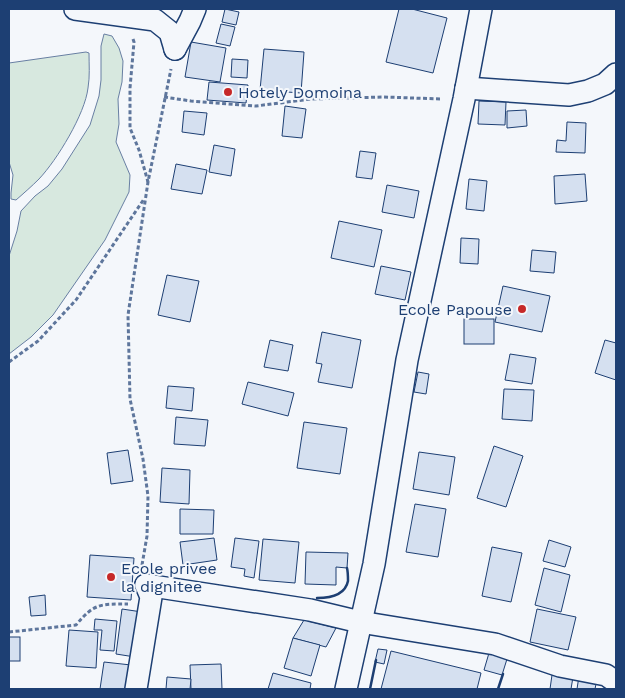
<svg xmlns="http://www.w3.org/2000/svg" width="625" height="698" font-family="'Work Sans',sans-serif">
<style>
.green{fill:#d7e8df;stroke:#687fa3}
.building{fill:#d5e0f0;stroke:#1d3f73}
.lines{fill:none;stroke-linecap:round;stroke-linejoin:round}
.street-casing{stroke:#1d3f73;stroke-width:24}
.path{stroke:#5e769c;stroke-width:3;stroke-dasharray:4 2.5;stroke-linecap:butt}
.street{stroke:#f4f7fb;stroke-width:21}
.wall{stroke:#1d3f73;stroke-width:2.5}
.poi-dot{fill:#c62828;stroke:#f4f7fb;stroke-width:2}
.labels{text-anchor:middle;stroke-width:4;stroke-linejoin:round;paint-order:stroke}
.poi-label{font-size:16px;fill:#1d3f73;stroke:#f4f7fb;text-anchor:start}
</style>
<rect width="100%" height="100%" fill="#f4f7fb"/>
<g class="green">
<polygon points="104,34 112,36 119,48 123,61 122,82 118,99 119,124 116,142 130,175 129,192 105,240 53,315 31,337 9,354 9,256 17,231 21,211 35,196 48,186 62,169 90,125 99,96 101,80 101,46"/>
<path d="M 86,52 L 89,53 C 89,65 90,76 88,88 C 85,114 57,160 39,179 C 32,186 24,193 16,200 L 11,199 L 11,193 L 13,175 L 9,162 L 9,63 Z"/>
</g>
<g class="building">
<polygon points="225,9 239,12 236,25 222,22"/>
<polygon points="399,9 412,9 447,18 433,73 386,62"/>
<polygon points="221,24 235,27 230,46 216,43"/>
<polygon points="191,42 226,48 220,82 185,77"/>
<polygon points="264,49 304,52 301,93 260,90"/>
<polygon points="232,59 248,60 247,78 231,77"/>
<polygon points="209,82 248,85 246,103 207,100"/>
<polygon points="479,101 506,102 505,125 478,124"/>
<polygon points="285,106 306,109 302,138 282,136"/>
<polygon points="526,110 527,126 507,128 507,111"/>
<polygon points="184,111 207,113 204,135 182,132"/>
<polygon points="567,122 586,123 585,153 556,152 557,140 566,141"/>
<polygon points="214,145 235,149 231,176 209,172"/>
<polygon points="360,151 376,153 372,179 356,177"/>
<polygon points="176,164 207,170 202,194 171,189"/>
<polygon points="585,174 587,201 555,204 554,176"/>
<polygon points="469,179 487,181 484,211 466,209"/>
<polygon points="387,185 419,191 414,218 382,212"/>
<polygon points="339,221 382,230 374,267 331,258"/>
<polygon points="461,238 479,239 478,264 460,263"/>
<polygon points="532,250 556,252 554,273 530,271"/>
<polygon points="381,266 411,272 405,300 375,294"/>
<polygon points="167,275 199,281 190,322 158,315"/>
<polygon points="503,286 550,296 542,332 495,322"/>
<rect x="464" y="319" width="30" height="25"/>
<polygon points="322,332 361,340 352,388 318,382 322,364 316,363"/>
<polygon points="270,340 293,345 288,371 264,367"/>
<polygon points="605,340 616,343 616,380 595,373"/>
<polygon points="510,354 536,358 532,384 505,380"/>
<polygon points="418,372 429,374 426,394 414,392"/>
<polygon points="248,382 294,393 288,416 242,404"/>
<polygon points="168,386 194,388 192,411 166,408"/>
<polygon points="504,389 534,390 532,421 502,419"/>
<polygon points="176,417 208,420 205,446 174,444"/>
<polygon points="304,422 347,428 340,474 297,468"/>
<polygon points="494,446 523,456 506,507 477,498"/>
<polygon points="128,450 133,481 111,484 107,453"/>
<polygon points="419,452 455,457 449,495 413,489"/>
<polygon points="162,468 190,470 189,504 160,502"/>
<polygon points="415,504 446,509 438,557 406,552"/>
<polygon points="180,509 214,510 213,534 180,534"/>
<polygon points="214,538 217,560 183,565 180,542"/>
<polygon points="235,538 259,541 254,578 244,576 245,569 231,567"/>
<polygon points="263,539 299,542 295,583 259,580"/>
<polygon points="549,540 571,547 565,567 543,561"/>
<polygon points="492,547 522,553 511,602 482,596"/>
<polygon points="306,552 348,553 347,568 336,567 336,585 305,584"/>
<polygon points="90,555 134,558 131,600 87,597"/>
<polygon points="544,568 570,575 561,612 535,605"/>
<polygon points="45,595 46,615 31,616 29,597"/>
<polygon points="122,609 142,612 135,657 116,654"/>
<polygon points="537,609 576,617 568,650 530,642"/>
<polygon points="95,619 117,621 114,651 100,650 102,630 94,630"/>
<polygon points="304,620 336,628 326,647 293,638"/>
<polygon points="69,630 98,632 96,668 66,666"/>
<rect x="9" y="637" width="11" height="24"/>
<polygon points="293,638 320,645 311,676 284,668"/>
<polygon points="378,649 387,650 384,664 375,662"/>
<polygon points="391,651 481,673 477,689 381,689"/>
<polygon points="489,653 507,659 502,675 484,670"/>
<polygon points="104,662 131,665 128,689 100,689"/>
<polygon points="221,664 222,689 191,689 190,665"/>
<polygon points="273,673 311,683 310,689 268,689"/>
<polygon points="552,675 573,677 571,689 550,689"/>
<polygon points="579,676 597,679 595,689 577,689"/>
<polygon points="167,677 191,679 190,689 166,689"/>
</g>
<g class="lines">
<defs>
<g id="street">
<polyline points="75,9 155,20 170,32 175,49"/>
<polyline points="175,49 190,21 195,9"/>
<polyline points="466,88 569,95 588,91 605,84 616,74"/>
<polyline points="146,585 310,610 360,622 495,644 560,666 606,675 616,682"/>
<polyline points="136,689 151,597 146,585"/>
<polyline points="346,689 374,564 407,360 464,99 481,9"/>
</g>
</defs>
<use href="#street" class="street-casing"/>
<g class="path">
<polyline points="133,39 134,42 130,88 130,128 139,150 148,182"/>
<polyline points="164,97 191,101 256,106 311,99 384,97 441,99"/>
<polyline points="9,362 38,341 76,300 144,199"/>
<polyline points="142,565 147,536 148,496 143,459 130,399 128,315 148,182 171,69"/>
<path d="M 9,632 L 76,625 C 94,603 101,604 128,604"/>
</g>
<use href="#street" class="street"/>
<g class="wall">
<path d="M 317,598 C 329,598 345,596 348,581 C 348,577 348,572 347,568"/>
<polyline points="370,689 376,660"/>
<polyline points="498,689 503,674"/>
</g>
</g>
<g class="poi-dot">
<circle cx="228" cy="92" r="5"/>
<circle cx="522" cy="309" r="5"/>
<circle cx="111" cy="577" r="5"/>
</g>
<g class="labels">
<g class="poi-label">
<text x="238" y="98">Hotely Domoina</text>
<text x="512" y="315" text-anchor="end">Ecole Papouse</text>
<text x="121" y="574">Ecole privee<tspan x="121" dy="18">la dignitee</tspan></text>
</g>
</g>
<rect width="625" height="698" fill="none" stroke="#1d3f73" stroke-width="20"/>
</svg>
